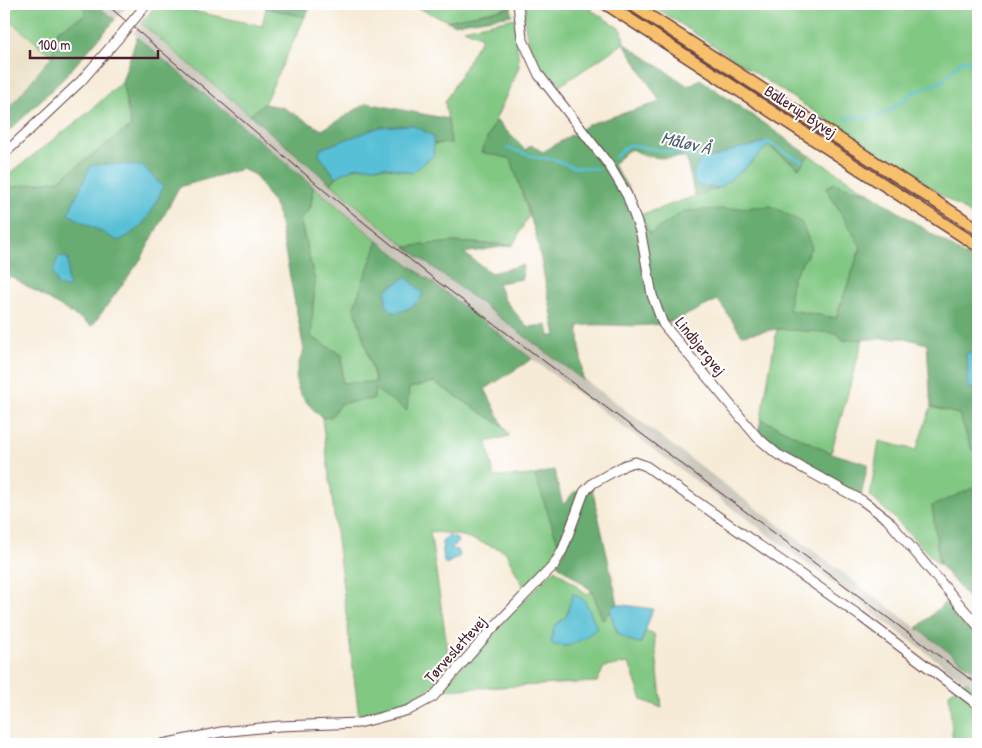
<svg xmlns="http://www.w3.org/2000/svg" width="982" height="748" font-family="'Patrick Hand',sans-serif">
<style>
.built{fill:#e6daba}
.industrial{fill:#c8c4b8}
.green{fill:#81c883;stroke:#667457}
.forest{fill:#68ac71;stroke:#59664e}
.water{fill:#59c0d6;stroke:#527080}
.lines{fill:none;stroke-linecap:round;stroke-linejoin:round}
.stream{stroke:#59c0d6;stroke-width:2.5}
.minor-casing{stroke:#643e45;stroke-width:11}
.major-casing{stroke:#643e45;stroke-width:14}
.minor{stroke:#fff;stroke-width:9}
.major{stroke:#f7c06c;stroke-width:11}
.tram{stroke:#4a1f2b;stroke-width:1}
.minor-bridge-casing{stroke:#643e45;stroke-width:11;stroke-linecap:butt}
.minor-bridge{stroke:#fff;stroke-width:9}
.labels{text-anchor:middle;stroke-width:4;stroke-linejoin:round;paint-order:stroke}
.street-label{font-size:16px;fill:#4a1f2b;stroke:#fff}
.water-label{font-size:18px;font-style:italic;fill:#505f6f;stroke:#fff}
</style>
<rect width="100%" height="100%" fill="#fff"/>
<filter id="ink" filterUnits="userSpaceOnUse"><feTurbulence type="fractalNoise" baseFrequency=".02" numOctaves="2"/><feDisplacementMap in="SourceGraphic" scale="10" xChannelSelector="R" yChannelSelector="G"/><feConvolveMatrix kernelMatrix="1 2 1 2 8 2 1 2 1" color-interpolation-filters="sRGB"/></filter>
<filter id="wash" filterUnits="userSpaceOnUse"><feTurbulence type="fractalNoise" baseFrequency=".0096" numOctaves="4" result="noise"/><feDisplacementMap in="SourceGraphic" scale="20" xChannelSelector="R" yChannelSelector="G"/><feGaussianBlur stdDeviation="1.12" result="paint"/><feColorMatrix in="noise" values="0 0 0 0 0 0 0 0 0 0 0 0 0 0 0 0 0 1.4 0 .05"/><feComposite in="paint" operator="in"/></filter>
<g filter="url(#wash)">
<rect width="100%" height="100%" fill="#f6ebd7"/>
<polygon class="built" points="11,22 52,56 4,114 4,23"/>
<g class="industrial">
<polygon points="95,4 122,4 126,7 115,20"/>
<polygon points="141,23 386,231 978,674 978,691 492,329 378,241 133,33"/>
</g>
<g class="green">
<polygon points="16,4 78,4 85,7 86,15 58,30 52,56 11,22 4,23 4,12 11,12"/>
<polygon points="157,4 196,4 193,11 262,26 266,8 305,17 264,104 250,115 141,23"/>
<polygon points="409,4 511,4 511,7 447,21"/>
<path d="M 522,4 L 582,4 L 622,30 L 624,43 L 555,89 C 531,60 526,41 522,4 Z"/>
<polygon points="650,4 978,4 978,219"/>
<path d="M 515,18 L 519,67 L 481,152 L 511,158 L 529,215 L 513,245 L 452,242 L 406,247 L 331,184 C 349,158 386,167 412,173 L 433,144 L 451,143 L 445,102 L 482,37 L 464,29 Z"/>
<polygon points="122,81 131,126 59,180 13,187 4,193 4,178 90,111"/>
<polygon points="768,146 799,168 809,155 868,192 850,189 834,183 826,188 861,246 836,318 789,310 792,279 812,247 684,211 650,235 640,215 719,188 743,170"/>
<polygon points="313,186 378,241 354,306 376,383 342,383 342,355 311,337 315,281 300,219 311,207"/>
<polygon points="777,329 837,333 843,340 863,339 831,453 761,419"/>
<path d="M 434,382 L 504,427 L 509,436 L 487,442 L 494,477 L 535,475 L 558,543 L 552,564 L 524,588 L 505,551 L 463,536 L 430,531 L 450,666 C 422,702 402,707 359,717 L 322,418 L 331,417 L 341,403 L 354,402 L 375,388 L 409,388 Z"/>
<polygon points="931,407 959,414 972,450 978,451 978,486 933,506 939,565 892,516 870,496 879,441 916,450"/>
<polygon points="555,569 587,594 592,591 603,620 610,610 617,633 641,643 645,630 654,634 662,708 642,700 629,663 604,667 597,682 440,690 494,631"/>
<polygon points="966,681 978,691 978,744 953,744 949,693"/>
</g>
<g class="forest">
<polygon points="78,4 95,4 115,20 62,80 9,131 4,126 4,114 52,56 58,30 85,15 85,7"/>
<polygon points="267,4 312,4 305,17 266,8"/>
<polygon points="511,7 512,15 454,24 447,21"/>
<path d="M 137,37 L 313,186 L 311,207 L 300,220 L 315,281 L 311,337 L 342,355 L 342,383 L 376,382 L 354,306 L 378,241 L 532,359 L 485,389 L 504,427 L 434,382 L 409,388 L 407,411 L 375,389 L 374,399 L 341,403 L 331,417 L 322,418 C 296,393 289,384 304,350 L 277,209 L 255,175 L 242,169 L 179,187 L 141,259 L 92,326 L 12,277 L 4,276 L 4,193 L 13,187 L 59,180 L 131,126 L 122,81 Z"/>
<path d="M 624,43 L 688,86 L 700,79 L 809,155 L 799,168 L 763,142 C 751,148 747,146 737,149 C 724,152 716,159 703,159 L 699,164 L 705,187 L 719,188 L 695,197 L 686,157 C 675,157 664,159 653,157 C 628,154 638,138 613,165 L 629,189 L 650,234 L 684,211 L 772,206 L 801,222 L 812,247 L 792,279 L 789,310 L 836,318 L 861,247 L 826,188 L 834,183 L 850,189 L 868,192 L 978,264 L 978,356 L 971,353 L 965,355 C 971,371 966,374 969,389 L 978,386 L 978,451 L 972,450 L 959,414 L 931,407 L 927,344 L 904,338 L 843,340 L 837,333 L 777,329 L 742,335 L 718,300 C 702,307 685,317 668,322 C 640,330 608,322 578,326 L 583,380 L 406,247 L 452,242 L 513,245 L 464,253 L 491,273 L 523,265 L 522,279 L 498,283 L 504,299 L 527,327 L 547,325 L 549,336 L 556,336 L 536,235 L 511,159 L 481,152 L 496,120 L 525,150 L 531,145 L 543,152 L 589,124 L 660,102 Z"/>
<polygon points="367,103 448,119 451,143 433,144 380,127 319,155 336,177 331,184 250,115 264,104 282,107 322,130"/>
<polygon points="761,419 831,453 868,464 861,497 777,452 758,434"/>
<polygon points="554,470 563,505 574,492 592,488 618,604 615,604 603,620 592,591 557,564 566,549 558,543 535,475"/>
<polygon points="978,486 978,609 940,565 932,506"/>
<polygon points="949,599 978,633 978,674 917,628"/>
</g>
<g class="water">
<polygon points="412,125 433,136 434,155 412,173 387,167 356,167 336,177 319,155 320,149 380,127"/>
<path d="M 763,142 L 768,146 L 743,170 L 719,188 L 699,186 L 694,180 L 694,170 L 702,159 C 716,159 724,152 737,149 C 747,146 752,148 763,142 Z"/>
<path d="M 117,164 L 143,166 L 163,187 C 152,213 145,228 118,241 L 68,214 L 91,165 Z"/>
<path d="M 61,256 L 68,258 C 70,268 65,276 69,286 L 65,288 L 58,286 L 53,272 L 58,257 Z"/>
<path d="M 406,277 L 423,293 C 418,305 407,310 395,313 L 386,306 L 386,290 Z"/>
<path d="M 971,353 L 978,356 L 978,386 L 968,389 C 966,373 971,371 965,354 Z"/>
<polygon points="449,536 457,539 458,543 450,549 457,550 460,556 446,564 444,562 442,542"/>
<path d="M 573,593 L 585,601 L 597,628 C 584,639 568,652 551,643 L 554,626 L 566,617 Z"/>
<path d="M 616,604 L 653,609 L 641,643 C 616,639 616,631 610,610 Z"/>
</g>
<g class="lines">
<g class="stream">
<polyline points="846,118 871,117 888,112 912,93 941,82 962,60 978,63"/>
<path d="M 766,146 L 767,142 C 780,148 790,157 803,161"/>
<polyline points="507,148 539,158 553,159 573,167 599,169"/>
<path d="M 615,157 L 627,146 L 632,145 C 656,151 682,151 705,160"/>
</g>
</g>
</g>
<g filter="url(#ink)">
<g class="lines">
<defs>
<g id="minor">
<polyline points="518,4 522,38 539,75 609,165 627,195 641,234 652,295 663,324 757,437 777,454 863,501 887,519 978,626"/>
<polyline points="141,11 146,4"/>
<polyline points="4,154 81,81 121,35"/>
<polyline points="163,744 221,732 280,726 359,723 409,710 433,697 493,628 554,565 563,549 584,492 593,483 625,465 635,462 646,466 860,616 978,705"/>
</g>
<g id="major">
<polyline points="606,4 978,246"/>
<polyline points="631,4 978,229"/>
</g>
</defs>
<use href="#minor" class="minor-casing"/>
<use href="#major" class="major-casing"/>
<use href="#minor" class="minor"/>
<use href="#major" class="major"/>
<polyline class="tram" points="106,4 326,192 438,282 978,685"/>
<defs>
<polyline id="minor-bridge" points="121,35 141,11"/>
</defs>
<use href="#minor-bridge" class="minor-bridge-casing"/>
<use href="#minor-bridge" class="minor-bridge"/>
</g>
</g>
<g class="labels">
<g class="street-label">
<text transform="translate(801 111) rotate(33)" y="6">Ballerup Byvej</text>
<text transform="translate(701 346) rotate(51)" y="6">Lindbjergvej</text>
<text transform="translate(455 649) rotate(-48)" y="6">Tørveslettevej</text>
</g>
<g class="water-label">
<text transform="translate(686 143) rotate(13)" y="6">Måløv Å</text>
</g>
</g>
<rect width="982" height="748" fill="none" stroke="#fff" stroke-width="20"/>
<path d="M30 50v8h128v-8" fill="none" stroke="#4a1f2b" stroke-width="2.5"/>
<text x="38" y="50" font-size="15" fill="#4a1f2b" stroke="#ffffff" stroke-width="4" paint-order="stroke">100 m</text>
</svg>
